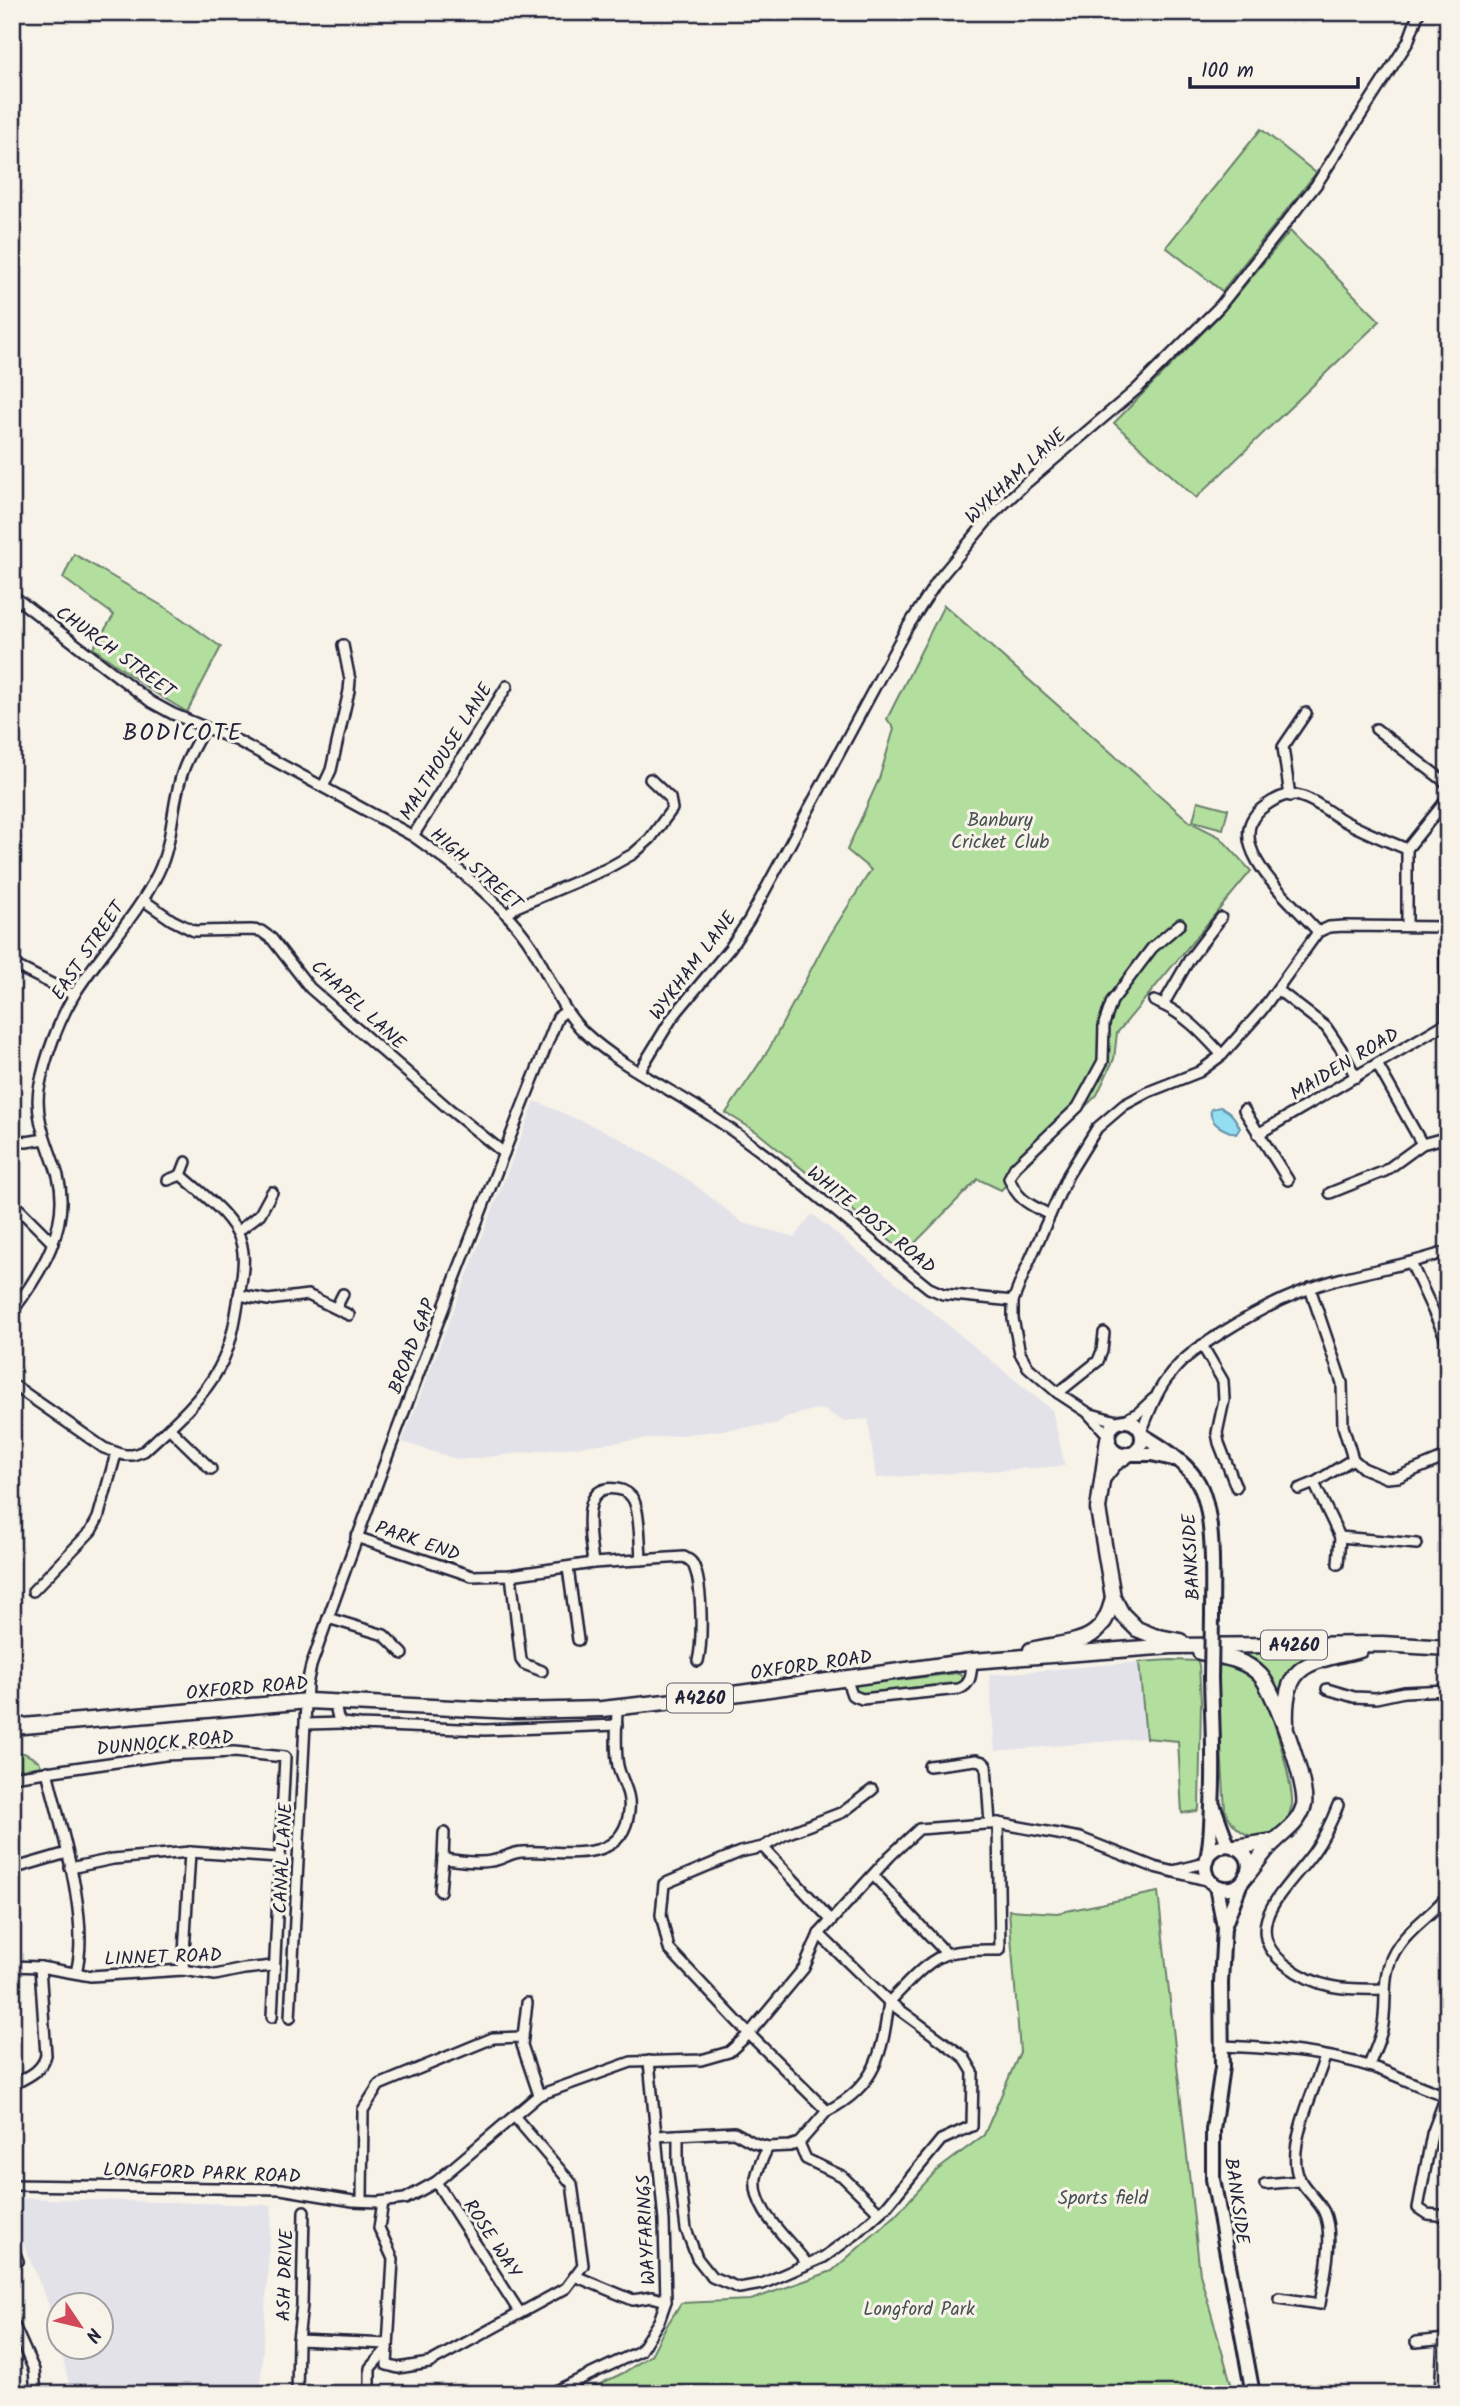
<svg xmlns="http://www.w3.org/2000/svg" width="1460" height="2406" font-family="Kalam,sans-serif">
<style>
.built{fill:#e3e2e9;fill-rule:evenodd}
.green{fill:#b2df9e;stroke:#6a806c;stroke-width:2}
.water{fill:#93def3;stroke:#6693a9;stroke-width:2}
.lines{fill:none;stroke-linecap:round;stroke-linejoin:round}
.street-casing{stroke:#22223b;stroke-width:14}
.secondary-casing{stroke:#22223b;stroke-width:18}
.primary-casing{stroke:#22223b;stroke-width:19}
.street{stroke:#f7f3e8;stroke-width:9}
.secondary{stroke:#f7f3e8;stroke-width:12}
.primary{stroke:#f7f3e8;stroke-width:14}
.secondary-bridge-casing{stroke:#22223b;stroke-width:18;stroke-linecap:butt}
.secondary-bridge{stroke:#f7f3e8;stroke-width:12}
.labels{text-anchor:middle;stroke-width:6;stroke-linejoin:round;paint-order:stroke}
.shield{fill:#f7f3e8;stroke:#62616f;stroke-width:2}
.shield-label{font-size:18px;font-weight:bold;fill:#22223b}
.street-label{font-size:19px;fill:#22223b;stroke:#f7f3e8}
.park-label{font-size:19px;fill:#465154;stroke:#f7f3e8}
.quarter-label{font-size:23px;letter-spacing:2px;fill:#22223b;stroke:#f7f3e8}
</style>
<rect width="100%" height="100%" fill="#f7f3e8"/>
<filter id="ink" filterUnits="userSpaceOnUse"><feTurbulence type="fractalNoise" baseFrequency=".0143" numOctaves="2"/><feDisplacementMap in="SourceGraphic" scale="14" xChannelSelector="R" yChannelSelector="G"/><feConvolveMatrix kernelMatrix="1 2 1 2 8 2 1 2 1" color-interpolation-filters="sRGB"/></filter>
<g filter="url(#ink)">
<g class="built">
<polygon points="535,1101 616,1136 690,1181 743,1223 795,1237 812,1214 1052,1410 1065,1466 876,1478 868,1419 843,1421 824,1410 817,1409 786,1417 776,1424 460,1460 402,1442"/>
<polygon points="1139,1662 1146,1738 995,1751 989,1675"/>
<path d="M 12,2198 L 272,2205 L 260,2394 L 72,2394 L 48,2303 L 12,2216 ZM 60,2304 L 102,2304 L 102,2346 L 60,2346 Z"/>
</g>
<g class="green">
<polygon points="1261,129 1316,173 1222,291 1166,247"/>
<polygon points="1290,231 1380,321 1196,498 1114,423 1220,315"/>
<polygon points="74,554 171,611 221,647 187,712 152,691 93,648 114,615 63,578"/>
<polygon points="944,605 1190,822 1220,837 1251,871 1117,1033 1114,1059 1097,1095 1001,1190 978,1179 905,1253 757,1132 726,1113 769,1049 825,943 871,870 847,850 879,779 894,729 887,719"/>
<polygon points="1198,801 1228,809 1223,829 1193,821"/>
<polygon points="1291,1652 1323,1653 1286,1680 1280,1701 1274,1693 1225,1654"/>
<polygon points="1171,1660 1198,1661 1199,1666 1201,1702 1199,1808 1197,1811 1182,1813 1178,1741 1146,1738 1139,1662"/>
<path d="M 1216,1665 C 1231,1666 1246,1668 1256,1680 C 1268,1692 1294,1787 1292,1804 C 1284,1847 1241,1848 1225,1810 Z"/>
<polygon points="958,1673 961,1674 964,1680 954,1686 953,1683 867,1693 866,1696 860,1696 854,1688 856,1685"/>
<polygon points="24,1753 39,1761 41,1766 12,1771 12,1754"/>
<polygon points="1158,1892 1200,2274 1234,2394 579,2394 623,2373 651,2355 664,2330 681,2303 751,2300 832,2271 896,2215 936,2171 984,2135 1020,2052 1009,1910 1057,1913"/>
</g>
<path class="water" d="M 1220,1107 C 1231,1111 1235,1118 1240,1128 L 1236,1134 C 1224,1130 1208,1124 1211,1109 Z"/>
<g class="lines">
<defs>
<g id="street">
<path d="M 12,595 L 151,702 L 173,714 L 238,741 L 413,836 C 454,865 505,904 532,947 C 550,976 560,1010 585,1033 C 624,1069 674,1090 717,1120 C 791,1170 859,1232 929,1288 L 943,1294 L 1013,1301"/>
<polyline points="1376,729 1448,784"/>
<polyline points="323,787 331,770 349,691 350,680 343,645"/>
<polyline points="1290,796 1283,747 1306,713"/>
<polyline points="413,836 507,686"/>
<polyline points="143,900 172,920 194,931 251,930 261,931 272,939 310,988 448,1108 504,1153"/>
<polyline points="507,915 516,907 606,869 633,854 650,839 672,809 670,798 650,779"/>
<polyline points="1407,926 1407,849 1448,798"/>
<polyline points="1444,928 1447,1022"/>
<path d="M 1318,932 C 1296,905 1219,845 1261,809 C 1270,802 1283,793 1295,795 C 1314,798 1331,815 1348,823 C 1367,833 1387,841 1407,849"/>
<polyline points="12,964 74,995"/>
<polyline points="1278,990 1326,1027 1341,1049 1356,1077"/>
<path d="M 1154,1001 C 1183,1012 1202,1033 1222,1055"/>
<polyline points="1163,1005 1189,960 1221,918"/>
<polyline points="1377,1064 1422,1144"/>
<polyline points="639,1072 672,1018 730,948 749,920 905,631 938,580 992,515 1024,485 1137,389 1220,306 1316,185 1408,42 1419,12"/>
<polyline points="1244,1110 1288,1180"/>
<polyline points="1258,1134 1448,1022"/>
<polyline points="12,1138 26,1142 45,1139"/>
<polyline points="181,1175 186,1162"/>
<polyline points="1330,1193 1385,1171 1422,1144 1448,1137"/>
<polyline points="12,1202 53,1243"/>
<path d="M 1050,1215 C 1029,1204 1018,1201 1009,1178 L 1015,1167 L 1078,1107 L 1103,1061 L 1104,1024 L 1112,1001 L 1152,948 L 1180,924"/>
<polyline points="237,1232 260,1214 272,1192"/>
<polyline points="1411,1263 1448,1343"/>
<polyline points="1310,1288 1342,1383 1343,1426 1353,1459 1363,1468 1387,1478 1398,1477 1448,1456"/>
<polyline points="239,1295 268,1300 308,1295 349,1315"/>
<polyline points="336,1308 343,1294"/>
<path d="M 12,1312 C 41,1273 71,1226 58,1176 C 50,1148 34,1120 39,1089 C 45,1058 58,1022 74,995 C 100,953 136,918 158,873 C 174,840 171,804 183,771 C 188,756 197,742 204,728"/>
<polyline points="1202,1345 1223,1381 1224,1400 1217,1433 1219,1443 1236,1487"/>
<path d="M 12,1384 L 104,1448 L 124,1455 L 133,1455 L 144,1451 C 170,1427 202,1400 219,1368 C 232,1345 236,1316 240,1290 C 243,1271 247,1251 237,1232 C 225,1210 200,1192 181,1175 L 168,1180"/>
<polyline points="1058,1393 1098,1361 1102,1351 1104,1333"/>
<polyline points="1091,1414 1120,1422"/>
<polyline points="1123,1421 1138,1413 1153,1399"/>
<polyline points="169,1428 211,1469"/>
<path d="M 1141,1432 C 1150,1412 1156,1391 1170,1375 C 1184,1356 1204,1344 1223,1332 C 1260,1309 1298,1290 1339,1279 C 1376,1269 1413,1264 1448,1251"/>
<polyline points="1108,1435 1087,1412 1058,1393 1028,1367 1020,1353 1013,1319 1013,1301 1024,1273 1068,1175 1097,1128 1124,1105 1148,1092 1199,1072 1222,1055 1262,1010 1318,932 1329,927 1344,926 1448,927"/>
<polyline points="1353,1459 1314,1483 1340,1537 1417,1544"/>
<polyline points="1299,1489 1314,1483"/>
<path d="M 356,1537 L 472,1576 L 511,1575 L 593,1563 L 684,1557 C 690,1560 693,1562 695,1569 C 702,1587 703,1641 698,1661"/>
<path d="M 593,1563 C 591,1542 577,1482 617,1489 C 624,1490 631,1494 634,1501 C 640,1514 640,1544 641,1560"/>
<polyline points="1338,1564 1340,1537"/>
<polyline points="568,1568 578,1640"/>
<polyline points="511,1575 521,1660 524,1664 542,1671"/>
<polyline points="33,1591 91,1531 98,1518 116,1454"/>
<polyline points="328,1618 384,1635 403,1654"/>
<path d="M 846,1678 L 852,1695 L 862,1699 L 959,1689 C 972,1684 971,1673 972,1661"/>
<polyline points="1327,1689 1354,1697 1376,1698 1404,1692 1448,1690"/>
<polyline points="1445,1689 1444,1760 1448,1790"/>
<polyline points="334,1701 338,1718 342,1723 360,1725 485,1730 617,1725"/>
<polyline points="307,1724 342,1723"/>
<polyline points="929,1766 976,1760 983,1762 986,1765 990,1824"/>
<path d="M 47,1771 C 60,1825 91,1920 76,1972"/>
<polyline points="12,1777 165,1755 234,1752 285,1757 272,2017"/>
<path d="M 1338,1805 C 1331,1823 1324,1838 1313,1853 C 1288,1888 1236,1927 1286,1965 C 1317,1989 1345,1990 1383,1989"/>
<polyline points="763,1847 831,1920"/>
<polyline points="443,1859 444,1833"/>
<polyline points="70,1868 113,1859 190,1852 278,1858"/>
<polyline points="12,1869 67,1853"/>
<polyline points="1173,1871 1205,1863"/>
<polyline points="873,1875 947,1954"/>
<path d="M 440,1891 L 443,1859 C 458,1860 476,1864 491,1861 C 502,1860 511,1852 522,1852 C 559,1849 623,1868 629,1811 C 631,1795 624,1785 619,1770 C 614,1754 617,1723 617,1706"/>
<path d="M 819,1934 L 889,2002 C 906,1986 926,1959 950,1953 C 966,1949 983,1950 1000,1950 L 998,1823"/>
<polyline points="12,1966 40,1967 91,1976 183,1970 215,1975 244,1969 273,1966"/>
<polyline points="183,1970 190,1852"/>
<polyline points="527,2003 522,2045 539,2095"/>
<path d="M 290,2018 L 307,1684 L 311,1666 C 387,1450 470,1237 555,1024 L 558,1017 L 566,1011"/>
<path d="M 1222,2046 C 1271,2048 1325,2052 1372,2067 C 1398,2075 1422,2089 1448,2096"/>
<path d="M 1369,2066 C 1373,2054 1379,2042 1382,2030 C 1389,2000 1378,1974 1399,1945 C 1412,1925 1435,1913 1448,1894"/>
<path d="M 12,2085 C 27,2077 42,2072 46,2055 L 40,1967"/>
<polyline points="1446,2096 1432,2134 1418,2208 1427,2214 1448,2216"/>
<path d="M 678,2135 L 678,2162 L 686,2229 L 697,2258 L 712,2277 L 739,2288 L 762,2284 L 824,2257 L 857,2233 L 887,2206 L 941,2140 L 972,2126 L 973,2072 L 964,2057 L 889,2002 C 882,2053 877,2086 827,2111 L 749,2034 L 669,1949 L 661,1915 L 664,1884 L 740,1852 L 763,1847 L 786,1834 L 843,1812 L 872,1790"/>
<polyline points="656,2136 734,2132 754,2143 768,2147 790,2146 799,2143 827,2111"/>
<polyline points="799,2143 806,2159 842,2176 879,2212"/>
<path d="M 768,2147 C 763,2157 758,2167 756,2178 C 752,2212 790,2239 807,2264"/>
<polyline points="436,2182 520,2313"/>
<polyline points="1265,2184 1299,2181"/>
<polyline points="12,2185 281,2189 353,2201 378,2202 405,2199 436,2182 539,2095 631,2062 701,2060 729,2052 749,2034 804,1968 819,1934 890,1856 919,1829 998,1823 1080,1838 1154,1867 1210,1881"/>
<polyline points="362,2200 363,2110 379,2085 493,2038 523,2037"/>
<polyline points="383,2202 379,2228 393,2259 387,2365 398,2368 429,2363 566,2288 583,2265 572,2184 514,2116"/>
<polyline points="304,2211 302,2305 298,2340 388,2344"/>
<polyline points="12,2246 18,2261 12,2265"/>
<polyline points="575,2276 633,2300 652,2297 666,2301 664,2221 649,2061"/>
<path d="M 1279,2298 L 1320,2304 C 1324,2279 1335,2236 1324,2212 C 1316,2196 1298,2186 1296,2167 C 1292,2134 1315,2088 1325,2057"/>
<polyline points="12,2321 34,2370 36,2394"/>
<polyline points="1416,2342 1446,2339"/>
<polyline points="297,2394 298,2340"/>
<polyline points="370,2394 370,2368 388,2348"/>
<polyline points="549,2394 640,2351 659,2321 666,2301"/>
<polyline points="1440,2394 1443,2340"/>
</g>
<g id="secondary">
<circle cx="1125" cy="1438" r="17"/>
<path d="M 1142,1435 C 1161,1446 1183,1460 1196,1479 C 1216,1508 1212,1580 1212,1616"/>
<polyline points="1131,1454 1152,1454 1173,1459"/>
<polyline points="1214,1807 1228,1845"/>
<path d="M 1208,1855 C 1227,1832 1260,1854 1245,1878 C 1235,1895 1208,1890 1205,1870 C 1204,1864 1207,1860 1208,1854 C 1211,1839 1211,1822 1212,1806 C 1215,1764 1212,1720 1211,1678"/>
<polyline points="1216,1886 1224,1927 1221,1983 1222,2067 1213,2130 1213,2179 1253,2394"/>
<polyline points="1224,1927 1240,1885"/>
</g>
<g id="primary">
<polyline points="1108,1439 1098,1509 1113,1597 1122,1614 1137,1629 1154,1636 1180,1641"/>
<polyline points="1103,1478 1114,1464 1127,1455"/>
<path d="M 1031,1650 C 1072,1640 1103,1647 1113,1597"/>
<path d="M 1200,1652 C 1221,1657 1244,1658 1260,1675 C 1274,1689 1308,1786 1304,1805 C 1299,1823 1287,1830 1274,1842 C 1264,1851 1256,1864 1247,1875"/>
<path d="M 1286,1725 C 1283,1662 1308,1663 1360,1650"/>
<polyline points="12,1727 308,1701 515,1711 602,1709 711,1697 972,1661 1172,1646 1382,1644 1448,1648"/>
<polyline points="1236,1847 1275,1841"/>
</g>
</defs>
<use href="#street" class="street-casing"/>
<use href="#secondary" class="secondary-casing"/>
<use href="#primary" class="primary-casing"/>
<use href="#street" class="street"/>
<use href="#secondary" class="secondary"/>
<use href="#primary" class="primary"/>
<defs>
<polyline id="secondary-bridge" points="1211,1678 1212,1616"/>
</defs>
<use href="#secondary-bridge" class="secondary-bridge-casing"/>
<use href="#secondary-bridge" class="secondary-bridge"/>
</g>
</g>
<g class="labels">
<g class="shield">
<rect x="1261" y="1630.5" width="66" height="29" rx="5"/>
<rect x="667" y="1683.5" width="66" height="29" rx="5"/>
</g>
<g class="shield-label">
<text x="1294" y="1651">A4260</text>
<text x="700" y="1704">A4260</text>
</g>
<g class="street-label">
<text transform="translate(1015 475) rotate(-43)" y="7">WYKHAM LANE</text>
<text transform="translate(116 651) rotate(36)" y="7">CHURCH STREET</text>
<text transform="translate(445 751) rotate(-58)" y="7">MALTHOUSE LANE</text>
<text transform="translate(477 868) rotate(41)" y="7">HIGH STREET</text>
<text transform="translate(87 950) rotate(-56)" y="7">EAST STREET</text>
<text transform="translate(692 965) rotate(-53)" y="7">WYKHAM LANE</text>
<text transform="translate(359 1004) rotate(43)" y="7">CHAPEL LANE</text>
<text transform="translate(1344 1063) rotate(-31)" y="7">MAIDEN ROAD</text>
<text transform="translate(872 1219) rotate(39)" y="7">WHITE POST ROAD</text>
<text transform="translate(411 1346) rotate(-69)" y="7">BROAD GAP</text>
<text transform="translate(418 1540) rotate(19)" y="7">PARK END</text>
<text transform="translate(1190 1557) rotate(-93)" y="7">BANKSIDE</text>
<text transform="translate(811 1664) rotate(-8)" y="7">OXFORD ROAD</text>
<text transform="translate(247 1687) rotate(-5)" y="7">OXFORD ROAD</text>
<text transform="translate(165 1742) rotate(-5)" y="7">DUNNOCK ROAD</text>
<text transform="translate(282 1858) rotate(-87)" y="7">CANAL LANE</text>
<text transform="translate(163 1956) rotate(-2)" y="7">LINNET ROAD</text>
<text transform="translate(202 2172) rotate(2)" y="7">LONGFORD PARK ROAD</text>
<text transform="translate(1238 2201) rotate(82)" y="7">BANKSIDE</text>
<text transform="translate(645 2230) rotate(-93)" y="7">WAYFARINGS</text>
<text transform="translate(493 2238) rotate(57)" y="7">ROSE WAY</text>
<text transform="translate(284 2275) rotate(-88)" y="7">ASH DRIVE</text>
</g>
<g class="park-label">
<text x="1000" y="826">Banbury<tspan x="1000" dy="22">Cricket Club</tspan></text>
<text x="1103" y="2204">Sports field</text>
<text x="919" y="2315">Longford Park</text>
</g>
<g class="quarter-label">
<text x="183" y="740">BODICOTE</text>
</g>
</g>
<rect width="1460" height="2406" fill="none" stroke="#f7f3e8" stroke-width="42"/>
<rect x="21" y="21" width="1418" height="2364" fill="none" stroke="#22223b" stroke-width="2.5" filter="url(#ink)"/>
<g transform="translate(80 2326) rotate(125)"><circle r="33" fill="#f7f3e8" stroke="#a29fa3" stroke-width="2"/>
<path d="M0-5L12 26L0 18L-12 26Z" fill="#d1495b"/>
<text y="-10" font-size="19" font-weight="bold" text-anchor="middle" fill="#22223b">N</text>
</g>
<path d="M1190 77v10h168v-10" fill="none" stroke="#22223b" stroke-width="3.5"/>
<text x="1201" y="77" font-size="21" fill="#22223b" stroke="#f7f3e8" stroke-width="5" paint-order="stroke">100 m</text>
</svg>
